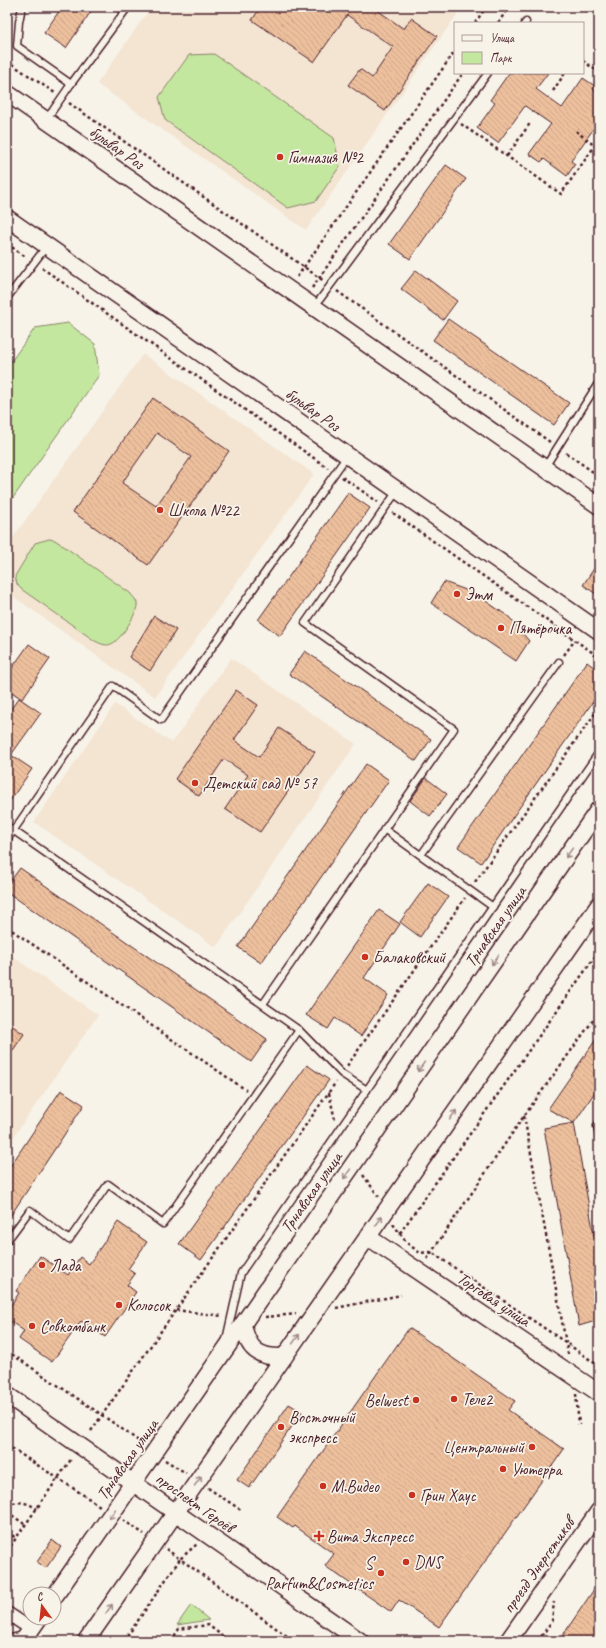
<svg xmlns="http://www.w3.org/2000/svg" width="606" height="1648" font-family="Caveat,sans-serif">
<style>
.built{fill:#f4e4d2}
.green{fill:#c4e7a0;stroke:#878366}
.building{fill:url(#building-back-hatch);stroke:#4a1f2b;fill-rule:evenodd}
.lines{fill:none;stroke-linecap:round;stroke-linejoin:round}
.lane-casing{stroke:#4a1f2b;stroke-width:9}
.street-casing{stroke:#4a1f2b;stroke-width:15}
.secondary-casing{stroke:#4a1f2b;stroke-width:19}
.path{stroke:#4a1f2b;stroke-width:2.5;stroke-dasharray:3 3;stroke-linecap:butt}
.lane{stroke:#f7f3e8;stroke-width:6}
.street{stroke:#f7f3e8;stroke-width:12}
.secondary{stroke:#f7f3e8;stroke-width:16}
.oneway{stroke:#a0898a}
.poi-dot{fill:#c8321e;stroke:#f7f3e8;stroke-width:1.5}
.labels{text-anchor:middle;stroke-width:3.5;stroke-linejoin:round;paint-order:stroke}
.street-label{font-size:17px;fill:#4a1f2b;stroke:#f7f3e8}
.poi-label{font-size:17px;fill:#4a1f2b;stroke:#f7f3e8;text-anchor:start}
</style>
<defs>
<pattern id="building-back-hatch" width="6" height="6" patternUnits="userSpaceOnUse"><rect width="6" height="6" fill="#edc09d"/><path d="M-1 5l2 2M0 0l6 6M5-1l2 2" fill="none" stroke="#cda587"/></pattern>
</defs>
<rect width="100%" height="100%" fill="#f7f3e8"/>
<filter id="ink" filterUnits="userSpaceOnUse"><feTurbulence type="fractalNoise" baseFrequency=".025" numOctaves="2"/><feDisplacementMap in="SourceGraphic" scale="8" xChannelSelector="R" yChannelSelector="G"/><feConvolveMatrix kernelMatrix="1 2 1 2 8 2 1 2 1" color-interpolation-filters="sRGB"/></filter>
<g filter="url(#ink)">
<g class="built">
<polygon points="151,7 450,7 458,13 306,230 97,84"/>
<polygon points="143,354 314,474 155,697 7,592 7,546"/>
<polygon points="231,658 356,744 216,947 34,822 115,704 172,743"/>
<polygon points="7,953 98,1015 7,1146"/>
</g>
<g class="green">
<polygon points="214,54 334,138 340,166 316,201 288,208 165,120 159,97 189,55"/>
<polygon points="68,323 95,344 99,375 13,498 7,499 7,367 35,328"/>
<path d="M 49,539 L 55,540 L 130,593 C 132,596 136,599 137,603 C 139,611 121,639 113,643 C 107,647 101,644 95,641 L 21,589 L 17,584 L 15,576 L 35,543 Z"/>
<polygon points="191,1605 209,1620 177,1625"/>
</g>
<g class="building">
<polygon points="62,7 94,7 66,48 44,33"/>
<polygon points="261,7 373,7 404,29 411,18 437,36 385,111 348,85 360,69 372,78 393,47 347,15 314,62 252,20"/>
<polygon points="509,73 548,73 536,89 562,108 583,78 595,86 593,89 599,94 599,121 571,161 575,164 567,176 544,159 541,162 529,154 551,124 525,106 498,143 477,128 495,103 490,100"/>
<polygon points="446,165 466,179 410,259 389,244"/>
<polygon points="416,270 457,301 443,320 401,289"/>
<polygon points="448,319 569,403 554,425 433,340"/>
<path d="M 153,398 L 229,451 L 148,565 L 73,512 ZM 157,433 L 191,457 L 156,506 L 122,483 Z"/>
<polygon points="348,493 370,508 280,636 258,620"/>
<polygon points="599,561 599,596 583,585"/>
<polygon points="444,582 474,593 509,617 529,641 516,661 431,603"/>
<polygon points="154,616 176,630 150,671 129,657"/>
<polygon points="29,644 50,659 22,699 7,689 7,675"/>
<polygon points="305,651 431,739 416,761 289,674"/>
<polygon points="587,662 599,671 599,693 481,863 458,847"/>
<polygon points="236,690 258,705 234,740 259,757 279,728 315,752 260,832 225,809 248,775 224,759 199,796 175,779"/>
<polygon points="19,698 41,713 11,755 32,769 7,805 7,714"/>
<polygon points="366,764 389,780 261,963 238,947"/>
<polygon points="426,778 447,794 430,816 410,801"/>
<polygon points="20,868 267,1039 251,1062 7,892 7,886"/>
<polygon points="428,883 448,897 420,937 400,922"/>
<polygon points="379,910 400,924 364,978 388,995 361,1036 335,1018 328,1029 306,1015"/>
<polygon points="7,1022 24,1034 7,1059"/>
<polygon points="599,1035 599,1086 574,1123 548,1109"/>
<polygon points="307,1065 329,1080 201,1260 179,1244"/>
<polygon points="61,1090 84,1105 7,1221 7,1171"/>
<polygon points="574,1123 599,1263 599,1320 579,1326 544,1128"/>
<polygon points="118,1222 147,1242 128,1269 135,1274 127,1285 136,1292 105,1337 81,1321 52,1362 19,1339 24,1331 7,1319 7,1311 19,1293 16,1291 40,1256 68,1275 80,1257 89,1264"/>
<polygon points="409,1328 515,1401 508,1410 564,1449 439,1627 399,1600 391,1612 325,1566 334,1554 295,1526 293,1528 277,1517"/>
<polygon points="289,1404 302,1412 249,1488 237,1480"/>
<polygon points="52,1540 61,1547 46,1568 37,1562"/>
<polygon points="599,1582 599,1641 559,1641"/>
</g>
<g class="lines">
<defs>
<g id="lane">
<polyline points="22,7 19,22 17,46 71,84"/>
<polyline points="525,23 526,22"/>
<polyline points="46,120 71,84 128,7"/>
<polyline points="7,298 46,247"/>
<polyline points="315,306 488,73"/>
<polyline points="545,467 599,382"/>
<polyline points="7,826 299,1030 342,1074 367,1090"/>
<polyline points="384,829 493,907"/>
<polyline points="7,840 113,686 161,720 347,456"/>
<polyline points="421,855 559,662"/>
<polyline points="263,1004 454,729 305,623 397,491"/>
<polyline points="599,1123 597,1126 599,1137"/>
<polyline points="7,1241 30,1210 69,1240 108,1184 163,1224 299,1030"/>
<polyline points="226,1340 241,1273 599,752"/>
<polyline points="7,1639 24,1635"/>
</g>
<polyline id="street" points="7,1613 31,1629"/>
<g id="secondary">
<polyline points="7,93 599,506"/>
<polyline points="7,218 599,631"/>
<polyline points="368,1237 599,1393"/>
<path d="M 243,1325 C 248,1349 258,1358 284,1357"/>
<polyline points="7,1395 360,1641"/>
<polyline points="54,1597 599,809"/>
<polyline points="23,1641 39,1618"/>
<polyline points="86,1641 599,905"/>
<polyline points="508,1641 599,1511"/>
</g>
</defs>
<use href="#lane" class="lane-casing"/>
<use href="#street" class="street-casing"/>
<use href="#secondary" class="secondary-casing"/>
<g class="path">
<polyline points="475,23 486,7"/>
<polyline points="498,23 509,7"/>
<polyline points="7,61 55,93"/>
<polyline points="583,61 599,72"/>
<polyline points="553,91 565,73"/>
<polyline points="69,103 324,281"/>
<polyline points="461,124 561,194 599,140"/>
<polyline points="576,131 595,146"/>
<polyline points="507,156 531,122"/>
<polyline points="7,244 26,257"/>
<polyline points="42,268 328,468"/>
<polyline points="297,277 455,51"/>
<polyline points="312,288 463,73"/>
<polyline points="337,291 550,442"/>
<polyline points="566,453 599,476"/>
<polyline points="342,477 378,502"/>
<polyline points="393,513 599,657"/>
<polyline points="564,655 575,640"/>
<polyline points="475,882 599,708"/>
<polyline points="7,927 246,1090"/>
<polyline points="347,1066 465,898"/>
<polyline points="329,1093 335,1120"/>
<polyline points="524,1116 568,1354"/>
<polyline points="363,1175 379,1197"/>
<polyline points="393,1224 407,1243 420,1253 431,1252 565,1342 599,1366"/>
<polyline points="400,1233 599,951"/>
<polyline points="427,1259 524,1116 599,1012"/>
<polyline points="336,1308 401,1295"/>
<polyline points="176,1310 222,1316"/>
<polyline points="265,1317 296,1314"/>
<polyline points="7,1351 102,1415 143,1444"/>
<polyline points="576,1394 579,1425"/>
<polyline points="91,1431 336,1082"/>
<path d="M 7,1445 C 38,1466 69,1485 100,1506"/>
<polyline points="165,1460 186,1473"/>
<polyline points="208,1488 241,1510"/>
<path d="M 7,1505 C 18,1500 27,1502 37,1509"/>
<polyline points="7,1512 26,1525"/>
<polyline points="123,1520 144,1534"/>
<polyline points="222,1527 231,1523"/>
<polyline points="7,1532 16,1538"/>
<polyline points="166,1549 180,1559 197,1544"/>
<polyline points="7,1551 72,1458"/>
<polyline points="124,1641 180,1559 294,1641"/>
<polyline points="171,1641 179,1629 208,1625 229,1641"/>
<polyline points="538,1641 552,1621 554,1602"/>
</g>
<use href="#lane" class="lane"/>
<use href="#street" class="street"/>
<use href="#secondary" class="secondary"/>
</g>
<defs><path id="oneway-shaft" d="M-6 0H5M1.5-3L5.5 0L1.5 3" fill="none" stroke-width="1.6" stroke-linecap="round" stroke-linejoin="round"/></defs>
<g class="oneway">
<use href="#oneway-shaft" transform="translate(569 853) rotate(125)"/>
<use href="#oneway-shaft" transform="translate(495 960) rotate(125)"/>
<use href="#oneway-shaft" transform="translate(421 1067) rotate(125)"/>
<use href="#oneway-shaft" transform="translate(453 1115) rotate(-55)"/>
<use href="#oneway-shaft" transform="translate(347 1174) rotate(125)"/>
<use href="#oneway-shaft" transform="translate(379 1221) rotate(-55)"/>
<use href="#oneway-shaft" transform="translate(296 1339) rotate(-55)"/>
<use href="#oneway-shaft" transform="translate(198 1481) rotate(-55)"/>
<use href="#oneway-shaft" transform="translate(112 1514) rotate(125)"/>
<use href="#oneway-shaft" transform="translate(109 1609) rotate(-55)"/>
</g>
</g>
<g class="poi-dot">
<circle cx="280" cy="157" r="4"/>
<circle cx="160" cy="510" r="4"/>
<circle cx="457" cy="594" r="4"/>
<circle cx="501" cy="628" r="4"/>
<circle cx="195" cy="783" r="4"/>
<circle cx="365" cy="957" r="4"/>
<circle cx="42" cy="1265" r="4"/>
<circle cx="119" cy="1305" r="4"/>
<circle cx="32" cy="1326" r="4"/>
<circle cx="454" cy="1399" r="4"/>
<circle cx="416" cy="1400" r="4"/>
<circle cx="281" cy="1427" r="4"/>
<circle cx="532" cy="1447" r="4"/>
<circle cx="503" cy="1469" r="4"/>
<circle cx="323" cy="1486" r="4"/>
<circle cx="412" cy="1495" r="4"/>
<path d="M317 1530h4v4h4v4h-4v4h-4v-4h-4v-4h4z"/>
<circle cx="406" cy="1562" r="4"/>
<circle cx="381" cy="1573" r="4"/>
</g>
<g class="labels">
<g class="street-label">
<text transform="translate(117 147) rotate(35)" y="6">бульвар Роз</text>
<text transform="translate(313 409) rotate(35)" y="6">бульвар Роз</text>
<text transform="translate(495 926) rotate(-55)" y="6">Трнавская улица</text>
<text transform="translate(311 1192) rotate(-55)" y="6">Трнавская улица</text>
<text transform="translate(494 1299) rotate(34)" y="6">Торговая улица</text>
<text transform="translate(127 1459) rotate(-55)" y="6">Трнавская улица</text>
<text transform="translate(195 1502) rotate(35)" y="6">проспект Героев</text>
<text transform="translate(538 1565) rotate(-55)" y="6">проезд Энергетиков</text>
</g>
<g class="poi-label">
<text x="288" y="163">Гимназия №2</text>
<text x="168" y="516">Школа №22</text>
<text x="465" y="600">Этм</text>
<text x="509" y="634">Пятёрочка</text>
<text x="203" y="789">Детский сад № 57</text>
<text x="373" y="963">Балаковский</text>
<text x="50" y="1271">Лада</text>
<text x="127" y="1311">Колосок</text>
<text x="40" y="1332">Совкомбанк</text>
<text x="462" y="1405">Теле2</text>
<text x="408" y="1406" text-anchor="end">Belwest</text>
<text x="289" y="1423">Восточный<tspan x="289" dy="20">экспресс</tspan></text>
<text x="524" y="1453" text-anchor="end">Центральный</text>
<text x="511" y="1475">Уютерра</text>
<text x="331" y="1492">М.Видео</text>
<text x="420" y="1501">Грин Хаус</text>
<text x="327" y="1542">Вита Экспресс</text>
<text x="414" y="1568">DNS</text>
<text x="373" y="1569" text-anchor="end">S<tspan x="373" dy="20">Parfum&amp;Cosmetics</tspan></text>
</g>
</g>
<rect width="606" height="1648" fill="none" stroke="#f7f3e8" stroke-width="24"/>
<rect x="12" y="12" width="582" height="1624" fill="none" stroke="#4a1f2b" stroke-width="1.5" filter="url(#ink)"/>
<rect x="454" y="22" width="130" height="52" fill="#f7f3e8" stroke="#b29e9c"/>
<rect x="462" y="35" width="20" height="6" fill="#f7f3e8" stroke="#b29e9c"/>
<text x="490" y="42" font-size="12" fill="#4a1f2b">Улица</text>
<rect x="462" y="52" width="20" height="12" fill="#c4e7a0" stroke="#b29e9c"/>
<text x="490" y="62" font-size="12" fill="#4a1f2b">Парк</text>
<g transform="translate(42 1606) rotate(345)"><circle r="19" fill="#f7f3e8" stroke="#b29e9c"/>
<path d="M0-3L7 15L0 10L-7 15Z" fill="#c8321e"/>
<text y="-6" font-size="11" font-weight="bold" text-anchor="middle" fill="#4a1f2b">С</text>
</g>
</svg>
